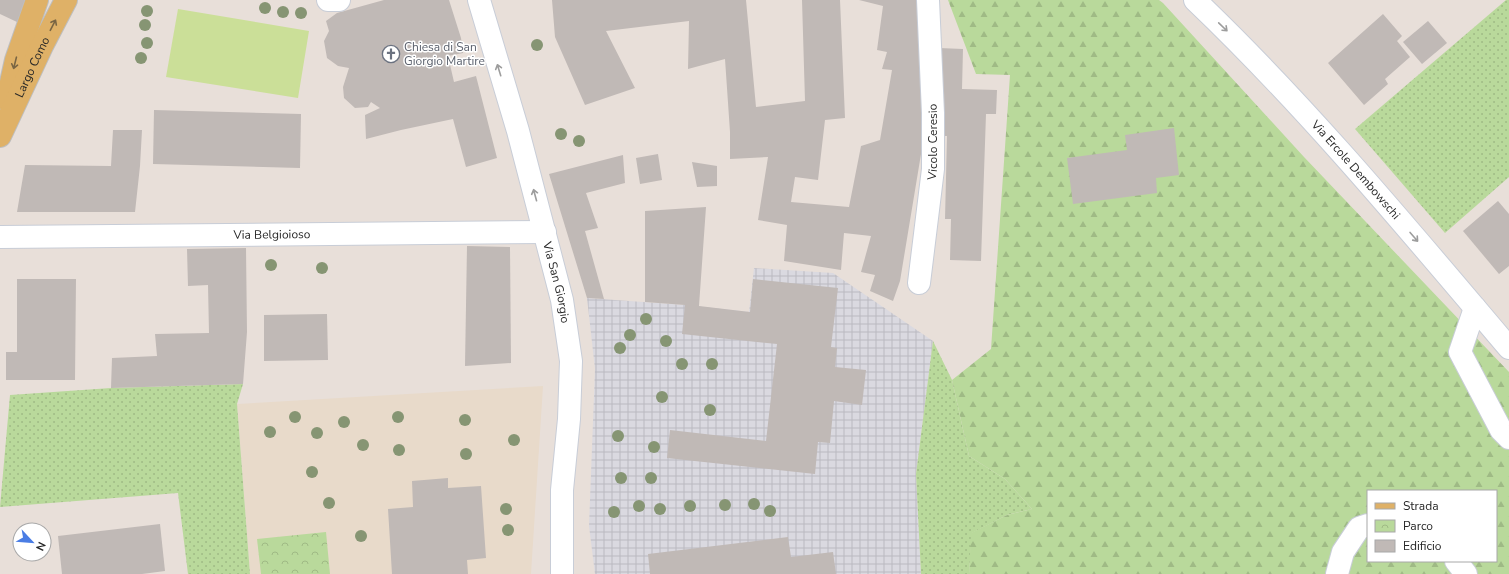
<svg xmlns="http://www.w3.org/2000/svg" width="1509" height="574" font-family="'Nunito Sans',sans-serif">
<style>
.industrial{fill:url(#industrial-grid)}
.education{fill:#e8daca}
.grass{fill:url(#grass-dots)}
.forest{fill:url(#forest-firs);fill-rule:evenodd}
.park{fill:url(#park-crowns)}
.pitch{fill:#cbdf98}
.building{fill:#c0b9b6}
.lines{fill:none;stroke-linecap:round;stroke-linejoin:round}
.minor-casing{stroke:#c8cdd7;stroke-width:24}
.major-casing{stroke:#bebebe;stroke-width:24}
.minor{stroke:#fff;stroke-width:22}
.major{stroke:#dfb167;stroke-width:22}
.tree{fill:#869573}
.oneway{stroke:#796543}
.oneway2{stroke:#9d9d9d}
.labels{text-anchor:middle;stroke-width:3;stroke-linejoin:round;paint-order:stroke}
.worship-label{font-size:12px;fill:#5b616d;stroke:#fff;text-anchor:start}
.street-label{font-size:12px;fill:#262626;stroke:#fff}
</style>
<defs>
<pattern id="industrial-grid" width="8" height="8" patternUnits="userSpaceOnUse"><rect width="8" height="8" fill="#dad9e0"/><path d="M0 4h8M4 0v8" fill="none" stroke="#bbbac0"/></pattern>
<pattern id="grass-dots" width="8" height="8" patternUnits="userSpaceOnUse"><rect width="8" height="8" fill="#b9d99b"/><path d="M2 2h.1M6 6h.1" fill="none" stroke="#9fba85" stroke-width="1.8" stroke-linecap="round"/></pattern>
<pattern id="forest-firs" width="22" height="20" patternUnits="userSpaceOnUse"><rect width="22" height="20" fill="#b9d99b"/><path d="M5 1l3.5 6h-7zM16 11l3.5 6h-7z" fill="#9fba85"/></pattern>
<pattern id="park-crowns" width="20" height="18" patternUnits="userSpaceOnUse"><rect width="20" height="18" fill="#b9d99b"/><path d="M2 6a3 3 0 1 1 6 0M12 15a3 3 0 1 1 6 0" fill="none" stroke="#9fba85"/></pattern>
</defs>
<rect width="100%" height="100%" fill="#e8dfd9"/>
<polygon class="industrial" points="754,268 833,273 933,341 916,474 921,574 595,574 589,526 595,369 587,298 685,305 749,312"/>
<polygon class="education" points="543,386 531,574 250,574 237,404"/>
<g class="grass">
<polygon points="1506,0 1509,0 1509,177 1445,233 1355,129"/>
<polygon points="933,341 952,380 969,456 1005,479 1032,509 1007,515 972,533 969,574 921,574 916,474"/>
<polygon points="243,384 237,404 250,574 188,574 178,493 0,507 10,395 111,388"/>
</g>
<path class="forest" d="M 948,0 L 1159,0 L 1163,3 L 1304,157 L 1509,372 L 1509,574 L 969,574 L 971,533 L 1007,515 L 1032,509 L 1005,479 L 969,456 L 952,380 L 991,349 L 1010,75 L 976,74 ZM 1368,491 L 1496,491 L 1496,561 L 1368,561 Z"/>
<polygon class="park" points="326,532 330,574 261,574 257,539"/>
<polygon class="pitch" points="178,9 309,31 298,98 166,77"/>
<g class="building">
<polygon points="0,0 26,0 17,22 0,14"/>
<polygon points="384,0 449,0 461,38 463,53 448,56 454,82 476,76 497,158 466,167 453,119 401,130 366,139 365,115 380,108 371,102 368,107 355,108 344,98 343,87 349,68 338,66 327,58 324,41 329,31 326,21 337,13"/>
<polygon points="552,0 746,0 756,107 805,101 802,0 840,0 845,118 825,120 818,180 795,177 791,202 849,207 861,146 880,140 892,70 882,69 887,52 877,50 883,6 859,0 919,0 923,142 900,281 893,301 870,291 875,275 861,272 871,236 844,233 841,270 784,261 787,225 758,220 768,157 730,159 730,132 725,59 688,69 689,21 606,31 635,88 585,105 555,37"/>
<polygon points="1383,14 1402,36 1397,41 1410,57 1385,79 1388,84 1364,105 1328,63"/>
<polygon points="1428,21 1447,43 1422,64 1403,42"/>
<polygon points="939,48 963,49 962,89 997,90 996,114 986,114 981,261 950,260 951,219 945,219 947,136 936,136"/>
<polygon points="154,110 301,114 300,168 153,164"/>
<polygon points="1174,128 1179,175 1156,178 1157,193 1073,204 1067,158 1127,150 1125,135"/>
<polygon points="113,130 142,130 140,166 135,212 17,212 25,165 111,166"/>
<polygon points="658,154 662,180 640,184 636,158"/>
<polygon points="623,155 625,183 586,193 598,228 585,231 604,299 587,298 549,174"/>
<polygon points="692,162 717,166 717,186 697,187"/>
<polygon points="1498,201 1509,214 1509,266 1499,274 1463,231"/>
<polygon points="706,207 699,306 750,312 753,279 838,288 831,347 837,348 835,367 866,370 862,405 834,401 830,443 818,442 815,474 667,458 670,430 766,441 777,344 682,334 685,305 645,302 645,211"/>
<polygon points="467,246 510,247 511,363 465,366"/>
<polygon points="246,248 247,332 243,384 111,388 112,358 157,356 155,334 209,333 208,285 188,286 187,249"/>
<polygon points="17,279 76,279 75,380 6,380 6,352 17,352"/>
<polygon points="327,314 328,360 264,361 264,315"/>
<polygon points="448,478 448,488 481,486 486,558 467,560 468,574 392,574 388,509 413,507 412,481"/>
<polygon points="160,524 165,571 142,574 62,574 58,536"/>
<polygon points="788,537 791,557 833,552 836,574 650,574 648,554"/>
</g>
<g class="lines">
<defs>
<g id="minor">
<polyline points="328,0 339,0"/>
<path id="s1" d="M 479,0 L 518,131 L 562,300 L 571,361 L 569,419 L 562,490 L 562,574"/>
<path id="s2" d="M 1195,0 C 1308,108 1408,229 1509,348"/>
<path id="s3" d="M 0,237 L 545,232"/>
<path id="s4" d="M 919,283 L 933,169 L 933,113 L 928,0"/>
<polyline points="1475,308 1460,352 1501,430 1509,438"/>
<polyline points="1456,561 1466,574"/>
<polyline points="1337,574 1343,552 1359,528 1368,525"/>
</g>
<g id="major">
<polyline points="7,100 16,60 37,0"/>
<path id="s5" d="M 0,136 L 42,46 L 66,0"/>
</g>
</defs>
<use href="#minor" class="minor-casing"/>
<use href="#major" class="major-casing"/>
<use href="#minor" class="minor"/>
<use href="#major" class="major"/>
</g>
<g class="tree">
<circle cx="265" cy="8" r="6"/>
<circle cx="147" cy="11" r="6"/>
<circle cx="283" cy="12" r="6"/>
<circle cx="301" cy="13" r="6"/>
<circle cx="145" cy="25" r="6"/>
<circle cx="147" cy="43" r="6"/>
<circle cx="537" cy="45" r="6"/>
<circle cx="141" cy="58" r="6"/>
<circle cx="561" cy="134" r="6"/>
<circle cx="579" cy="141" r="6"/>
<circle cx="271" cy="265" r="6"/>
<circle cx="322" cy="268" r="6"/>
<circle cx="646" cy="319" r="6"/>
<circle cx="630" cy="335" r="6"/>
<circle cx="666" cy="341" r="6"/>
<circle cx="620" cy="348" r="6"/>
<circle cx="682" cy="364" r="6"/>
<circle cx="712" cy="364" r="6"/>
<circle cx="662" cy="397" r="6"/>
<circle cx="710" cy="410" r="6"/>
<circle cx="295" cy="417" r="6"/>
<circle cx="398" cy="417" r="6"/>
<circle cx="465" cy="420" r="6"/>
<circle cx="344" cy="422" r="6"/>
<circle cx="270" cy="432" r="6"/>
<circle cx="317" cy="433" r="6"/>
<circle cx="618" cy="436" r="6"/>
<circle cx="514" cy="440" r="6"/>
<circle cx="363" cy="445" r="6"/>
<circle cx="654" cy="447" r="6"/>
<circle cx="399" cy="450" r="6"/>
<circle cx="466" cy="454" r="6"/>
<circle cx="312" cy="472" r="6"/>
<circle cx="621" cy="478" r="6"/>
<circle cx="651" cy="478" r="6"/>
<circle cx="329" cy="503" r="6"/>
<circle cx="754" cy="504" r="6"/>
<circle cx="725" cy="505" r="6"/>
<circle cx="639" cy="506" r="6"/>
<circle cx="690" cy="506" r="6"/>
<circle cx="506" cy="509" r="6"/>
<circle cx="660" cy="509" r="6"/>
<circle cx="770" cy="511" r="6"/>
<circle cx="614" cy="512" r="6"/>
<circle cx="508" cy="530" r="6"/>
<circle cx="361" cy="536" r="6"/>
</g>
<defs><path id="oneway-shaft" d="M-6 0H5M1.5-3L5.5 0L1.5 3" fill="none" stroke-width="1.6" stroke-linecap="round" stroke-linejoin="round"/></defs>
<g class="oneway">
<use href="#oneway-shaft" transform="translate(53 25) rotate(-63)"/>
<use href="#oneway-shaft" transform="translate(15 63) rotate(104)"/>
</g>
<g class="oneway2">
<use href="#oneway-shaft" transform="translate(1223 27) rotate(44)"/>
<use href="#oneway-shaft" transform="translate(499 70) rotate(-107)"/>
<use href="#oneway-shaft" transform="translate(535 195) rotate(-105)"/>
<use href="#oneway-shaft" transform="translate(1414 237) rotate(49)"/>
</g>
<defs>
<symbol id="church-ring" viewBox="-11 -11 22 22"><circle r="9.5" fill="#fff" stroke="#6b7280" stroke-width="1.5"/><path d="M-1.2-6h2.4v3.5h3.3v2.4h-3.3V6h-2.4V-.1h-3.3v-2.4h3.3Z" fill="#6b7280"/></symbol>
</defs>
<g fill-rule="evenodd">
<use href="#church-ring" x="381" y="44" width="20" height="20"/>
</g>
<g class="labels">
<g class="worship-label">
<text x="404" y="51">Chiesa di San<tspan x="404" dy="14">Giorgio Martire</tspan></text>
</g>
<g class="street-label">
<text dy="4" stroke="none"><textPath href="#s5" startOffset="76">Largo Como</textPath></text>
<text dy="4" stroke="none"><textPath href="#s4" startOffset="142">Vicolo Ceresio</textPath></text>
<text dy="4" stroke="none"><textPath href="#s2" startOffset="234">Via Ercole Dembowschi</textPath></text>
<text dy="4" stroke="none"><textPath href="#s3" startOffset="272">Via Belgioioso</textPath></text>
<text dy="4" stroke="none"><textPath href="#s1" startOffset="293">Via San Giorgio</textPath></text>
</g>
</g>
<rect x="1367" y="490" width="130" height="72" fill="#ffffff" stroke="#a8a8a8"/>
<rect x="1375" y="503" width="20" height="6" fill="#dfb167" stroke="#a8a8a8"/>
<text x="1403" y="510" font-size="12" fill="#262626">Strada</text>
<rect x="1375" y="520" width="20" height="12" fill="url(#park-crowns)" stroke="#a8a8a8"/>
<text x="1403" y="530" font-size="12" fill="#262626">Parco</text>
<rect x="1375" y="540" width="20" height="12" fill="#c0b9b6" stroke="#a8a8a8"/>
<text x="1403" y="550" font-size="12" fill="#262626">Edificio</text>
<g transform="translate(32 542) rotate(116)"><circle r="19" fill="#ffffff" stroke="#a8a8a8"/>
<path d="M0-3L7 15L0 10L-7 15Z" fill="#4a7de4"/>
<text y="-6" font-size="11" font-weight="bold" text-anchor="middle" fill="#262626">N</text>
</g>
</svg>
